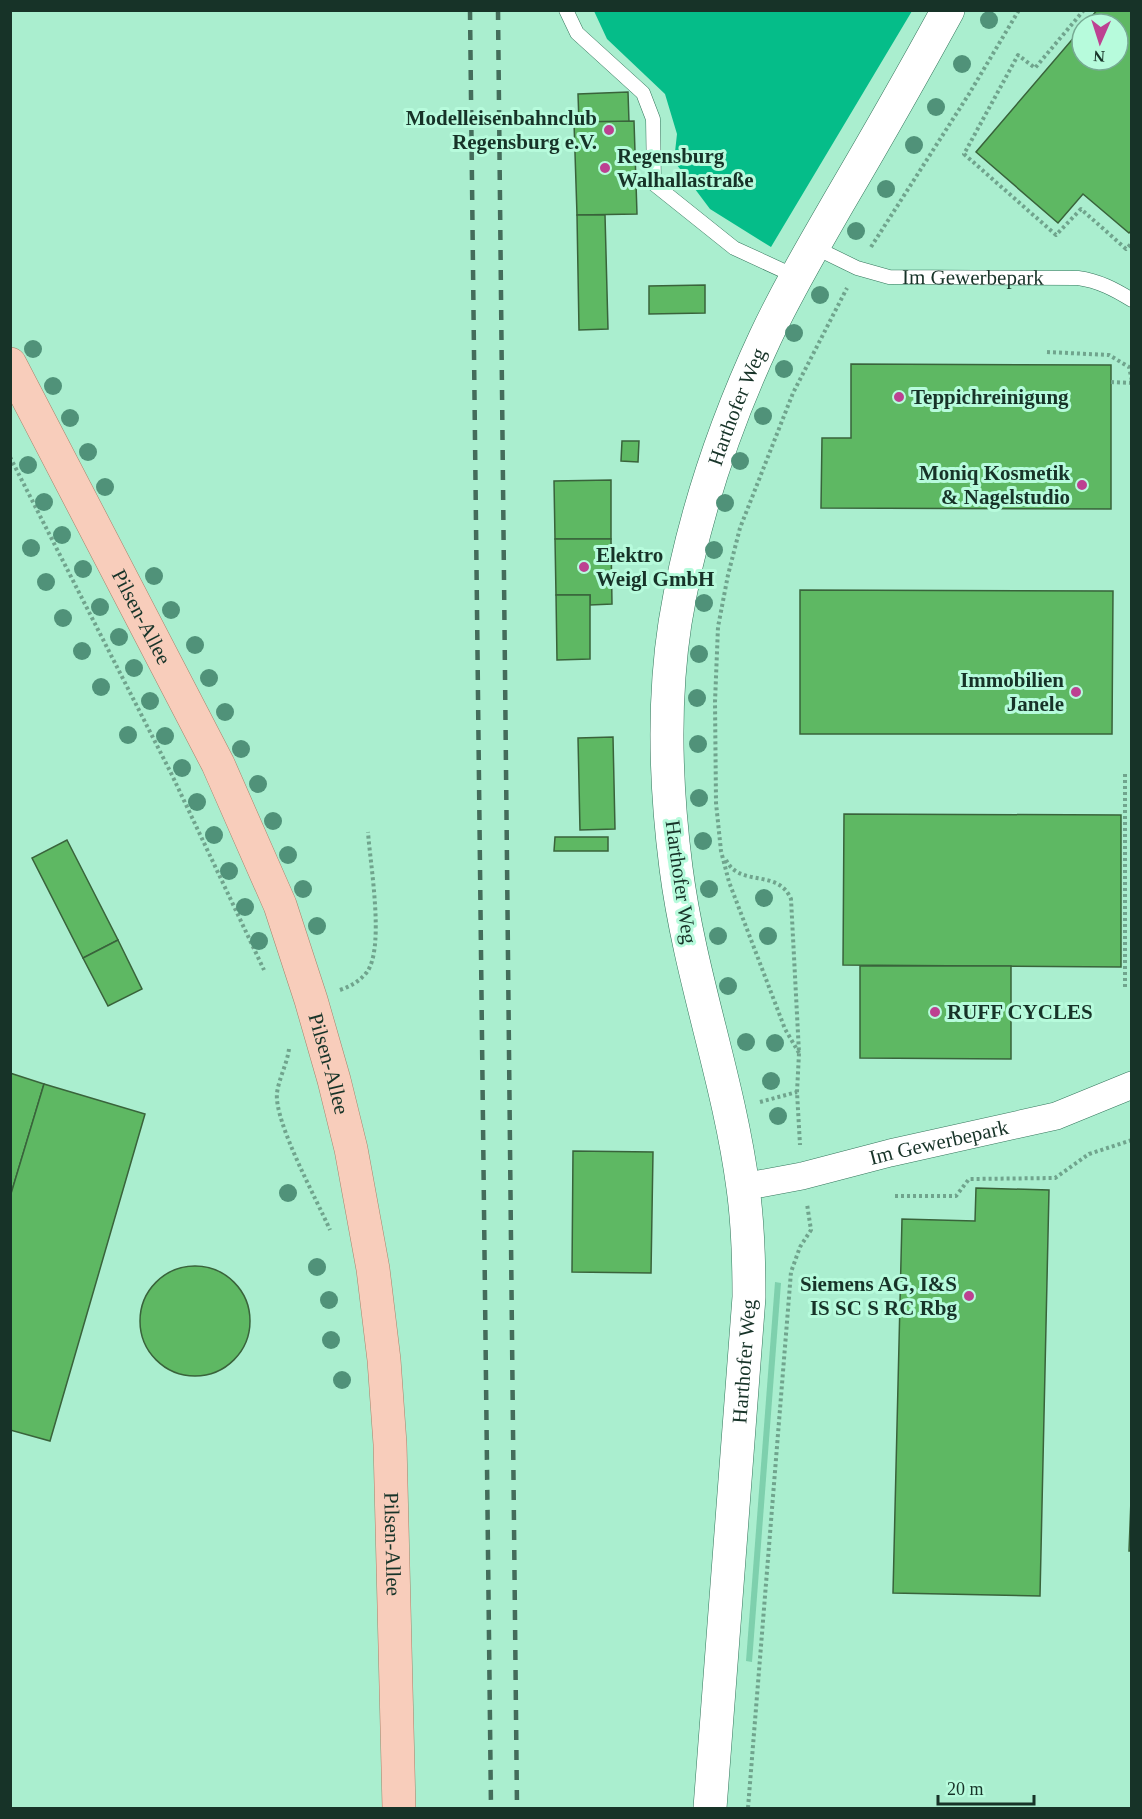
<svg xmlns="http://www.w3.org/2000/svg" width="1142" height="1819" font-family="Georgia,serif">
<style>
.green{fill:#7ed0ad}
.forest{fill:#05bd89}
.building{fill:#5eb863;stroke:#39633b;stroke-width:1.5}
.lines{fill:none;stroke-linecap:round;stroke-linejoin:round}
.service-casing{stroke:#33755b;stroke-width:15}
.minor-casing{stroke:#33755b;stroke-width:28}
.tertiary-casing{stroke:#33755b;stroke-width:34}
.primary-casing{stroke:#a6826a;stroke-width:34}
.path{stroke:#70a48d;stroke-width:4;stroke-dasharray:3 3;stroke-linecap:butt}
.service{stroke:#fff;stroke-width:14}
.minor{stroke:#fff;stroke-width:27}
.tertiary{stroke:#fff;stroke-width:33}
.primary{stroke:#f8cdbb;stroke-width:33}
.rail{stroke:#446d5b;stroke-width:4.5;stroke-dasharray:10 10;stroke-linecap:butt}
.tree{fill:#509279}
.poi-dot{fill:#bd4191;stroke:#b7fbdc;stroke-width:2}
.labels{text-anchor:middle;stroke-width:6;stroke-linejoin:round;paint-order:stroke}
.poi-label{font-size:21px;font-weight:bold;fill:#173328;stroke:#b7fbdc;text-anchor:end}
.street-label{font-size:21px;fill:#173328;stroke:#b7fbdc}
</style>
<rect width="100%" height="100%" fill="#aaeecf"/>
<polygon class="green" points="775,1282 781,1283 752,1662 746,1661"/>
<polygon class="forest" points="594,11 912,11 771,247 710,209 674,161 677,134 665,94 607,39"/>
<g class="building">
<polygon points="1097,10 1132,10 1132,230 1129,233 1083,194 1058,223 976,152 1082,28 1082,60 1118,60 1118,24 1086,24"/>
<polygon points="628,92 629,122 579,123 578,94"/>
<polygon points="634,121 637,214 577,215 574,122"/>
<polygon points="577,215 605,215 608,329 579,330"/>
<polygon points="705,285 705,313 649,314 649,286"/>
<polygon points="851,364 1111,365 1111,509 821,508 822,438 851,438"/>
<polygon points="622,441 639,441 638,462 621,461"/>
<polygon points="611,480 611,539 555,539 554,481"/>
<polygon points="555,539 611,539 612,604 590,605 590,595 556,595"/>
<polygon points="800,590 1113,591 1112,734 800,734"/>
<polygon points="556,595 590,595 590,659 557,660"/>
<polygon points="613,737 615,829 580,830 578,738"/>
<polygon points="844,814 1121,815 1121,967 843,965"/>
<polygon points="555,837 608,837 608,851 554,851"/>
<polygon points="67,840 118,940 83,958 32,858"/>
<polygon points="118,940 142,989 108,1006 83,958"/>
<polygon points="860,966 1011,966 1011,1059 860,1058"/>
<polygon points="10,1073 44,1084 10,1197"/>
<polygon points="44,1084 145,1114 50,1441 10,1430 10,1197"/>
<polygon points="573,1151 653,1152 651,1273 572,1272"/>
<polygon points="976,1188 1049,1190 1040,1596 893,1593 902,1219 975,1221"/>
<circle cx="195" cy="1321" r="55"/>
<polygon points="1132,1474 1132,1551 1129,1551"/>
</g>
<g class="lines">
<defs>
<g id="service">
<polyline points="566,10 577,33 643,93 653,119 654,184 734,248 797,277"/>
<path id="s1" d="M 814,247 L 857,268 L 889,277 L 1078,278 C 1099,281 1114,289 1132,300"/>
</g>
<g id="minor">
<path id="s2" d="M 743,1187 L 802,1176 L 890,1153 L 1056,1116 L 1132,1085"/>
</g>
<g id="tertiary">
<path id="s3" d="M 710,1808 L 749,1297 C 749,1261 748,1224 743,1188 C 729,1080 690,977 676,868 C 666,790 663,701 675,623 C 691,525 723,428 765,338 C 787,291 814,245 840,200 C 877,137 913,74 948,10"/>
</g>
<g id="primary">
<path id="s4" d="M 10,364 L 218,764 L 280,905 L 311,1000 L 334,1080 L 351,1149 L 373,1269 L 384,1360 L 390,1444 L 399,1808"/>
</g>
</defs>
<use href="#service" class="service-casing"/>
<use href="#minor" class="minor-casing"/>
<use href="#tertiary" class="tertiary-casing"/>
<use href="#primary" class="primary-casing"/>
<g class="path">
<polyline points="1084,10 1035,68 1018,55 964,154 1056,235 1081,209 1126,249 1132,243"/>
<polyline points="871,247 969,94 1019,10"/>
<polyline points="1047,352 1109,355 1129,367 1132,381"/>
<polyline points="1111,382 1132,383"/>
<polyline points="10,457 171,773 264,970"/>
<path d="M 726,860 C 740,888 778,868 791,899 L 799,1053 L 797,1092 L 800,1145"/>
<polyline points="1125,987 1125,774"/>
<path d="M 340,990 C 351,986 360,981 367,972 C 385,947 370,863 368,832"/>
<path d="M 289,1049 C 287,1064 279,1078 277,1093 C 274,1122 317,1200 330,1230"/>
<polyline points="799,1053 785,1029 729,882 721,851 716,803 715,702 718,627 728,575 740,528 793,393 847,288"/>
<polyline points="760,1102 797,1092"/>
<polyline points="895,1196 956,1196 969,1179 1055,1178 1089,1154 1132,1140"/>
<polyline points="748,1808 791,1272 800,1247 811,1230 807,1204"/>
</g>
<use href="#service" class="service"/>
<use href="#minor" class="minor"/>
<use href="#tertiary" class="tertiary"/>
<use href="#primary" class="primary"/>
<g class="rail">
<polyline points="470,10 491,1808"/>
<polyline points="498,10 517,1808"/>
</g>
</g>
<g class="tree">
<circle cx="989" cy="20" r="9"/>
<circle cx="962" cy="64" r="9"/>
<circle cx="936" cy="107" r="9"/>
<circle cx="914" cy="145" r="9"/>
<circle cx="886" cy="189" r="9"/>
<circle cx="856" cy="231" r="9"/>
<circle cx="820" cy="295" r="9"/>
<circle cx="794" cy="333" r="9"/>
<circle cx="33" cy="349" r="9"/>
<circle cx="784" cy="369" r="9"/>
<circle cx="53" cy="386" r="9"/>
<circle cx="763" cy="416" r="9"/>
<circle cx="70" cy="418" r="9"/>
<circle cx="88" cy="452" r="9"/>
<circle cx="740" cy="461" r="9"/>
<circle cx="28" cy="465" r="9"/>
<circle cx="105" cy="487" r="9"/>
<circle cx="44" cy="502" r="9"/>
<circle cx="725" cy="503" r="9"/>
<circle cx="62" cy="535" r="9"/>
<circle cx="31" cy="548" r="9"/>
<circle cx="714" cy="550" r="9"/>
<circle cx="83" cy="569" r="9"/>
<circle cx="154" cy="576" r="9"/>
<circle cx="46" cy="582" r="9"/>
<circle cx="704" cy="603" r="9"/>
<circle cx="100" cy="607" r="9"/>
<circle cx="171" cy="610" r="9"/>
<circle cx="63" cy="618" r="9"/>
<circle cx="119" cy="637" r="9"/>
<circle cx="195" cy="645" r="9"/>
<circle cx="82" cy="651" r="9"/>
<circle cx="699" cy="654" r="9"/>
<circle cx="134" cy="668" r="9"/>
<circle cx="209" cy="678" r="9"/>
<circle cx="101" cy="687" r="9"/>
<circle cx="697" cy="698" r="9"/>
<circle cx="150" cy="701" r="9"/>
<circle cx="225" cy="712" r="9"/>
<circle cx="128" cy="735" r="9"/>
<circle cx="165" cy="736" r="9"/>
<circle cx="698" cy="744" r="9"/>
<circle cx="241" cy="749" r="9"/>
<circle cx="182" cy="768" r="9"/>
<circle cx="258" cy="784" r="9"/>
<circle cx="699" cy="798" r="9"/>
<circle cx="197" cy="802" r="9"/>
<circle cx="273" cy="821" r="9"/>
<circle cx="214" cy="835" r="9"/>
<circle cx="703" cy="841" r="9"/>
<circle cx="288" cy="855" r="9"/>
<circle cx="229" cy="871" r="9"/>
<circle cx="303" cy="889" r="9"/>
<circle cx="709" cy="889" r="9"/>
<circle cx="764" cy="898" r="9"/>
<circle cx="245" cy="907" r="9"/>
<circle cx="317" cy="926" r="9"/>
<circle cx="718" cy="936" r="9"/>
<circle cx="768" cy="936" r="9"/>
<circle cx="259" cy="941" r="9"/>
<circle cx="728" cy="986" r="9"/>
<circle cx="746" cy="1042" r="9"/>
<circle cx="775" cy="1043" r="9"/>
<circle cx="771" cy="1081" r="9"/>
<circle cx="778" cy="1116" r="9"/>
<circle cx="288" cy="1193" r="9"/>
<circle cx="317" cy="1267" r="9"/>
<circle cx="329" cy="1300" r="9"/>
<circle cx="331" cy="1340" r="9"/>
<circle cx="342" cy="1380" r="9"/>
</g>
<g class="poi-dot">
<circle cx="609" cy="130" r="6"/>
<circle cx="605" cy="168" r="6"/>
<circle cx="899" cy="397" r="6"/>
<circle cx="1082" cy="485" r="6"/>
<circle cx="584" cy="567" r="6"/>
<circle cx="1076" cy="692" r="6"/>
<circle cx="935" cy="1012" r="6"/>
<circle cx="969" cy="1296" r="6"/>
</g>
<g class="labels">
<g class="poi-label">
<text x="597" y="125">Modelleisenbahnclub<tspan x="597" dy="24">Regensburg e.V.</tspan></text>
<text x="617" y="163" text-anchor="start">Regensburg<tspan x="617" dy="24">Walhallastraße</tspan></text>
<text x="911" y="404" text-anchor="start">Teppichreinigung</text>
<text x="1070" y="480">Moniq Kosmetik<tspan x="1070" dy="24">&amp; Nagelstudio</tspan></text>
<text x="596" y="562" text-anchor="start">Elektro<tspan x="596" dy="24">Weigl GmbH</tspan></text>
<text x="1064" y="687">Immobilien<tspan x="1064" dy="24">Janele</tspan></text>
<text x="947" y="1019" text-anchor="start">RUFF CYCLES</text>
<text x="957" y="1291">Siemens AG, I&amp;S<tspan x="957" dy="24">IS SC S RC Rbg</tspan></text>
</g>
<g class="street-label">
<text dy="7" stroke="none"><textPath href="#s1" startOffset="165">Im Gewerbepark</textPath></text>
<text dy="7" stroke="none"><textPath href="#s3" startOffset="1420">Harthofer Weg</textPath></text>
<text dy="7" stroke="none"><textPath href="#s4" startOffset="285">Pilsen-Allee</textPath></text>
<text transform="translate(681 882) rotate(82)" y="7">Harthofer Weg</text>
<text dy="7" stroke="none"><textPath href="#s4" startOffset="771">Pilsen-Allee</textPath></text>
<text dy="7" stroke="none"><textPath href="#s2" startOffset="201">Im Gewerbepark</textPath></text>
<text dy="7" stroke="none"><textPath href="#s3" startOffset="448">Harthofer Weg</textPath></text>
<text dy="7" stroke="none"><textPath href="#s4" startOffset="1257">Pilsen-Allee</textPath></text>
</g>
</g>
<rect width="1142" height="1819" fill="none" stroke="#173328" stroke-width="24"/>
<g transform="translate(1100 42) rotate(183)"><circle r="28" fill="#b7fbdc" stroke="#77ab94" stroke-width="1.5"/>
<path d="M0-4.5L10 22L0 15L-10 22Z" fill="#bd4191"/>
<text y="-9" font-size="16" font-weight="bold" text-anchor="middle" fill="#173328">N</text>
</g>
<path d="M938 1795v9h96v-9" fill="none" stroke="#173328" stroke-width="3"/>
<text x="947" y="1795" font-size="18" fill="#173328" stroke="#b7fbdc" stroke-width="4.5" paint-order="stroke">20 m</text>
</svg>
